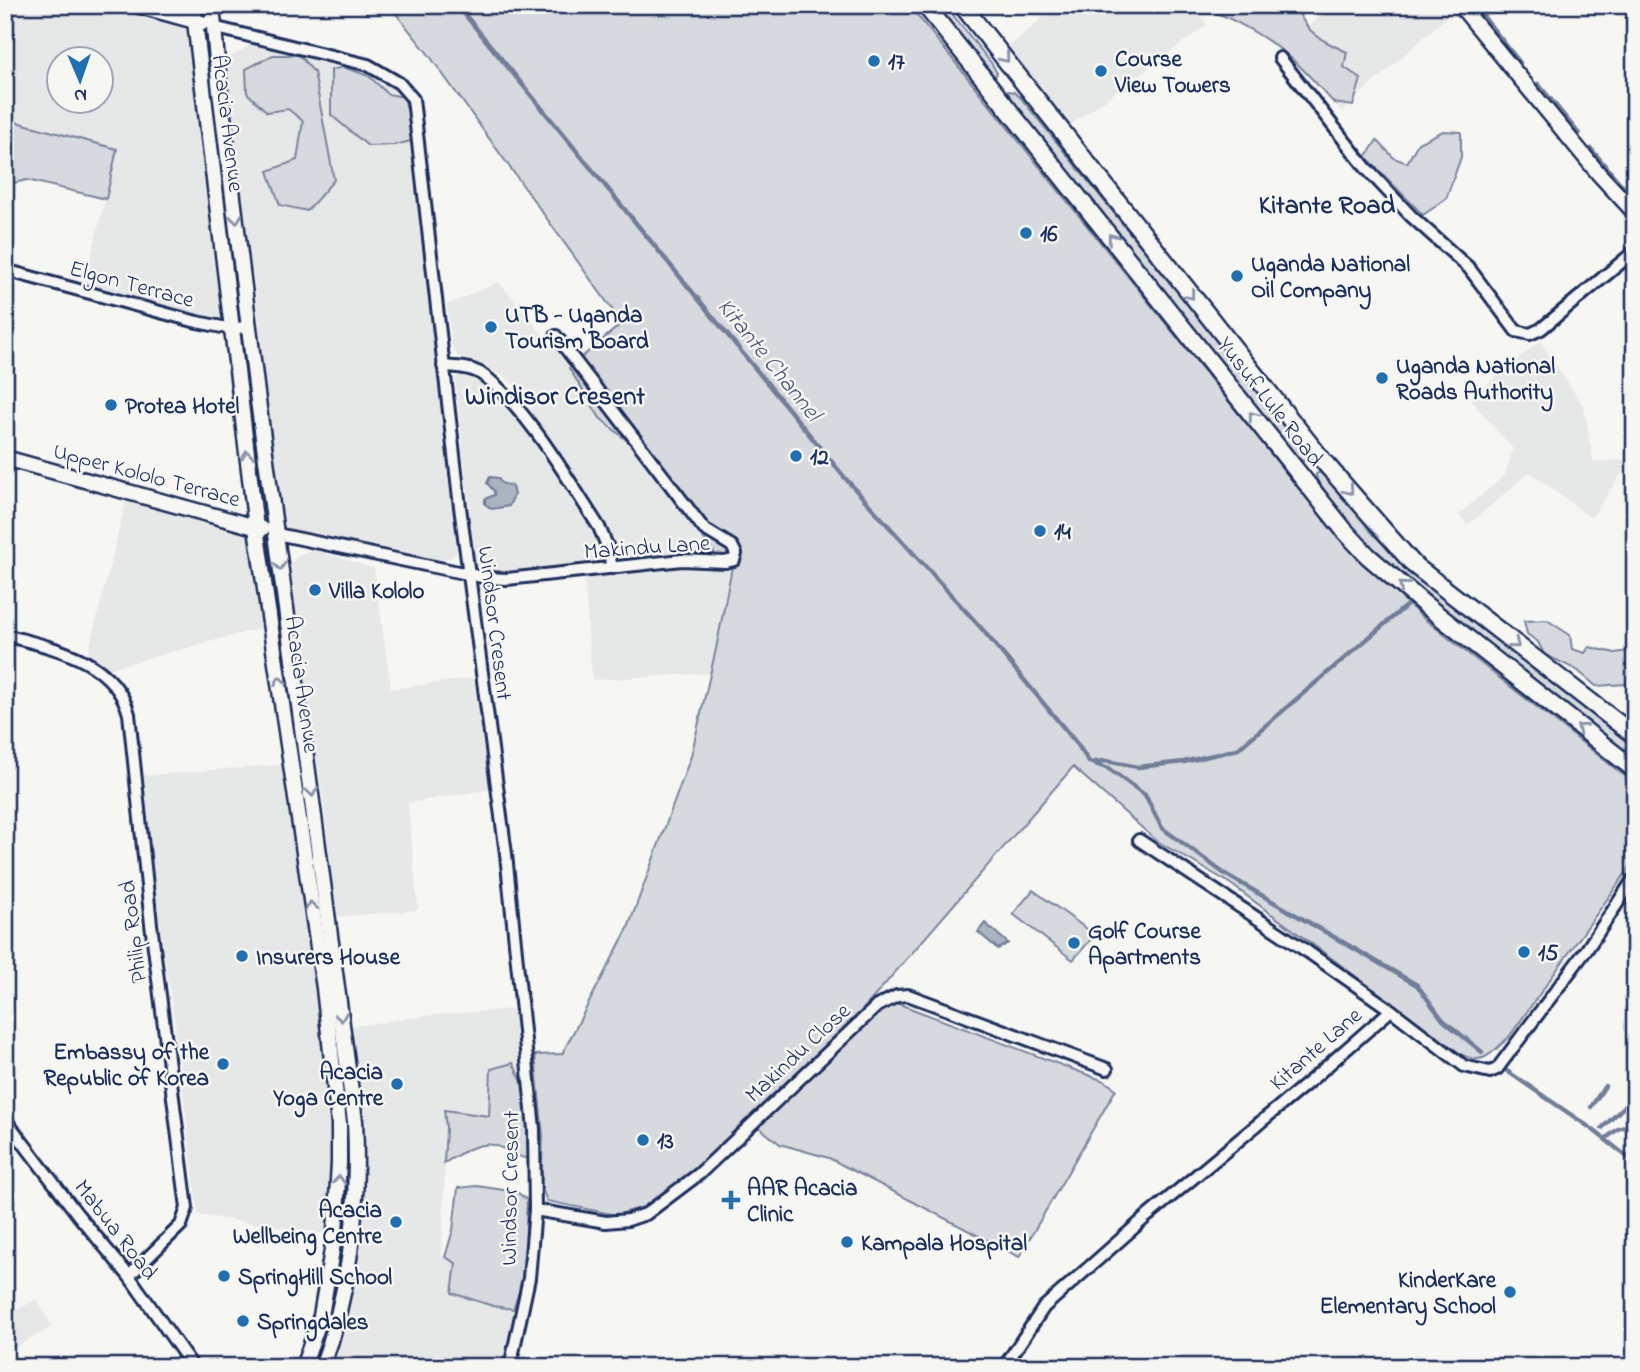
<svg xmlns="http://www.w3.org/2000/svg" width="1640" height="1372" font-family="'Indie Flower',sans-serif">
<style>
.built{fill:#e6e7e7;fill-rule:evenodd}
.green{fill:#d6d9dd;stroke:#78849e;stroke-width:2}
.water{fill:#abb2c0;stroke:#717e99;stroke-width:2}
.lines{fill:none;stroke-linecap:round;stroke-linejoin:round}
.stream{stroke:#717e99;stroke-width:4.5}
.street-casing{stroke:#1b2f5e;stroke-width:16}
.secondary-casing{stroke:#1b2f5e;stroke-width:19}
.primary-casing{stroke:#1b2f5e;stroke-width:21}
.street{stroke:#f6f6f2;stroke-width:10}
.secondary{stroke:#f6f6f2;stroke-width:14}
.primary{stroke:#f6f6f2;stroke-width:16}
.oneway{stroke:#8892a8}
.poi-dot{fill:#1f6fb2;stroke:#f6f6f2;stroke-width:2.5}
.labels{text-anchor:middle;stroke-width:5;stroke-linejoin:round;paint-order:stroke}
.poi-label{font-size:23px;font-weight:bold;fill:#1b2f5e;stroke:#f6f6f2;text-anchor:start}
.street-label{font-size:23px;fill:#1b2f5e;stroke:#f6f6f2}
.water-label{font-size:24px;font-style:italic;fill:#46567b;stroke:#f6f6f2}
.quarter-label{font-size:26px;font-weight:bold;fill:#1b2f5e;stroke:#f6f6f2}
</style>
<rect width="100%" height="100%" fill="#f6f6f2"/>
<filter id="ink" filterUnits="userSpaceOnUse"><feTurbulence type="fractalNoise" baseFrequency=".0143" numOctaves="2"/><feDisplacementMap in="SourceGraphic" scale="14" xChannelSelector="R" yChannelSelector="G"/><feConvolveMatrix kernelMatrix="1 2 1 2 8 2 1 2 1" color-interpolation-filters="sRGB"/></filter>
<g filter="url(#ink)">
<g class="built">
<path d="M 13,5 L 108,5 L 176,23 L 188,33 L 201,52 L 215,169 L 236,304 L 235,318 L 219,322 L 84,286 L 117,149 L 5,118 L 5,32 ZM 60,60 L 102,60 L 102,102 L 60,102 Z"/>
<polygon points="1058,5 1189,5 1197,11 1207,25 1066,128 1002,52"/>
<polygon points="1329,5 1447,5 1452,12 1342,111 1286,55"/>
<polygon points="250,45 308,56 371,73 391,82 400,91 411,111 460,543 456,553 450,558 435,560 371,544 295,536 285,533 281,525 266,406 256,294 240,191 225,60"/>
<polygon points="499,282 563,359 600,418 637,449 715,552 625,561 619,559 615,555 608,532 516,387 502,375 458,356 452,347 447,305"/>
<polygon points="1540,341 1584,407 1593,461 1631,460 1591,518 1530,472 1468,525 1458,515 1505,475 1513,449 1470,399"/>
<polygon points="459,375 485,385 507,402 526,427 599,539 604,549 601,560 497,572 481,571 476,565 455,378"/>
<polygon points="126,502 192,517 253,523 269,626 108,669 87,657"/>
<polygon points="314,550 374,568 391,689 473,678 492,789 408,803 418,910 336,917 324,806 288,576 290,565 298,555"/>
<polygon points="733,562 711,673 592,680 584,577"/>
<polygon points="288,764 340,1134 334,1235 198,1215 175,1024 152,878 140,776"/>
<polygon points="516,1009 527,1126 446,1128 442,1256 456,1263 524,1279 504,1367 367,1367 333,1356 352,1285 348,1027 433,1015"/>
<polygon points="37,1299 52,1327 10,1350 5,1341 5,1316"/>
</g>
<g class="green">
<path d="M 389,5 L 909,5 L 1342,542 L 1423,618 L 1635,784 L 1635,860 L 1509,1037 C 1492,1052 1484,1067 1461,1054 L 1228,882 L 1157,841 L 1073,767 L 827,1051 L 891,1001 L 1104,1081 L 1116,1089 L 1019,1257 L 829,1158 L 780,1144 L 756,1125 L 666,1200 L 616,1215 L 547,1201 L 541,1186 L 543,1136 L 535,1055 L 562,1054 L 628,928 L 691,756 L 716,649 L 733,562 L 714,564 L 714,552 L 637,449 L 600,418 L 569,368 L 622,323 L 429,55 Z"/>
<polygon points="935,5 945,5 992,64 997,73 995,77"/>
<path d="M 1204,5 L 1323,5 L 1297,10 C 1310,36 1321,40 1347,52 L 1344,67 L 1361,79 L 1353,106 L 1334,103 C 1321,89 1308,73 1293,60 C 1270,39 1233,18 1204,8 Z"/>
<polygon points="273,55 299,55 314,72 334,180 307,211 280,205 268,171 297,160 303,121 288,109 267,112 247,93 246,69"/>
<polygon points="343,67 369,76 388,94 404,97 415,140 395,145 368,146 331,115 331,70"/>
<polygon points="1008,91 1014,92 1021,98 1306,451 1308,457 1305,461 1299,460 1295,455 1010,100 1006,94"/>
<polygon points="5,119 117,149 106,199 27,180 5,185"/>
<polygon points="1443,131 1461,132 1461,157 1446,199 1423,215 1366,157 1377,140 1394,158 1407,163 1418,143"/>
<polygon points="1320,472 1326,475 1374,535 1418,578 1467,618 1635,744 1635,759 1420,593 1383,560 1342,514 1317,480 1316,474"/>
<polygon points="1547,620 1570,635 1572,649 1585,653 1589,647 1615,653 1635,650 1635,680 1626,684 1596,686 1577,670 1544,654 1538,642 1527,634 1524,621"/>
<polygon points="1033,890 1095,935 1073,960 1013,914"/>
<path d="M 513,1063 L 525,1088 L 529,1159 C 516,1157 508,1150 497,1146 C 478,1140 460,1154 444,1163 L 446,1128 L 444,1110 L 489,1116 L 491,1069 Z"/>
<polygon points="477,1186 517,1192 527,1200 524,1279 513,1309 493,1306 452,1293 456,1263 445,1257 453,1230 458,1188"/>
</g>
<g class="water">
<polygon points="490,477 498,478 501,483 512,486 514,495 509,506 492,509 485,504 485,499 494,495 494,491 487,483"/>
<polygon points="985,923 1008,943 998,949 978,932"/>
</g>
<g class="lines">
<g class="stream">
<polyline points="457,5 845,478 982,629 1078,745 1089,762"/>
<polyline points="1474,5 1520,63"/>
<polyline points="1538,84 1579,134"/>
<polyline points="1591,149 1635,201"/>
<polyline points="1089,762 1109,769 1145,795 1162,828 1225,874 1417,985 1443,1020 1482,1052"/>
<polyline points="1094,762 1106,761 1138,767 1184,762 1238,749 1407,605"/>
<polyline points="1504,1069 1592,1129 1635,1163"/>
<polyline points="1591,1107 1605,1086"/>
<polyline points="1602,1128 1629,1102"/>
<polyline points="1605,1139 1618,1129 1635,1123"/>
</g>
<defs>
<g id="street">
<polyline points="213,27 368,65 399,83 413,99 460,507 506,854 534,1129 535,1210 529,1278 510,1367"/>
<polyline points="1280,58 1366,168 1411,216 1469,268 1516,331 1530,334 1541,329 1635,251"/>
<polyline points="5,270 197,322 232,329 250,326"/>
<path d="M 443,366 C 456,367 469,367 480,373 C 522,400 571,484 599,527 L 608,548 L 612,568"/>
<polyline points="277,534 487,578 507,579 682,560 725,562 734,560 736,554 732,546 704,529 556,336"/>
<path d="M 5,635 C 53,648 114,659 129,714 L 151,924 L 187,1208 L 181,1225 L 129,1276"/>
<polyline points="1139,840 1308,952 1391,1010"/>
<polyline points="5,1119 78,1215 129,1276 193,1367"/>
<polyline points="535,1210 606,1222 628,1220 646,1214 699,1174 877,1006 897,996 908,995 1107,1069"/>
<polyline points="1004,1367 1044,1307 1145,1218 1310,1081 1391,1010 1464,1066 1490,1072 1497,1069 1587,949 1635,877"/>
</g>
<g id="secondary">
<polyline points="137,5 202,23"/>
<polyline points="193,5 256,528 324,988 339,1124 339,1163 335,1232 321,1316 303,1367"/>
<path d="M 212,5 L 219,83 L 257,393 L 355,1121 C 359,1203 351,1289 322,1367"/>
<polyline points="1460,5 1599,174 1635,213"/>
<polyline points="5,458 262,529"/>
</g>
<g id="primary">
<polyline points="925,5 1344,530 1368,556 1424,604 1635,770"/>
<polyline points="962,5 1324,462 1414,565 1635,736"/>
</g>
</defs>
<use href="#street" class="street-casing"/>
<use href="#secondary" class="secondary-casing"/>
<use href="#primary" class="primary-casing"/>
<use href="#street" class="street"/>
<use href="#secondary" class="secondary"/>
<use href="#primary" class="primary"/>
</g>
<defs><path id="oneway-chevron" d="M-2-3.5L2.5 0L-2 3.5" fill="none" stroke-width="1.6" stroke-linecap="round" stroke-linejoin="round" transform="scale(1.75)"/></defs>
<g class="oneway">
<use href="#oneway-chevron" transform="translate(1005 58) rotate(51)"/>
<use href="#oneway-chevron" transform="translate(236 219) rotate(83)"/>
<use href="#oneway-chevron" transform="translate(1112 238) rotate(-128)"/>
<use href="#oneway-chevron" transform="translate(1190 295) rotate(52)"/>
<use href="#oneway-chevron" transform="translate(1253 416) rotate(-128)"/>
<use href="#oneway-chevron" transform="translate(247 455) rotate(-97)"/>
<use href="#oneway-chevron" transform="translate(1349 490) rotate(50)"/>
<use href="#oneway-chevron" transform="translate(280 566) rotate(84)"/>
<use href="#oneway-chevron" transform="translate(1403 586) rotate(-139)"/>
<use href="#oneway-chevron" transform="translate(1515 644) rotate(39)"/>
<use href="#oneway-chevron" transform="translate(280 681) rotate(-98)"/>
<use href="#oneway-chevron" transform="translate(1581 728) rotate(-142)"/>
<use href="#oneway-chevron" transform="translate(312 792) rotate(82)"/>
<use href="#oneway-chevron" transform="translate(311 906) rotate(-98)"/>
<use href="#oneway-chevron" transform="translate(341 1017) rotate(82)"/>
<use href="#oneway-chevron" transform="translate(339 1180) rotate(-87)"/>
</g>
</g>
<g class="poi-dot">
<circle cx="874" cy="61" r="7"/>
<circle cx="1101" cy="71" r="7"/>
<circle cx="1026" cy="233" r="7"/>
<circle cx="1237" cy="276" r="7"/>
<circle cx="491" cy="327" r="7"/>
<circle cx="1382" cy="378" r="7"/>
<circle cx="111" cy="405" r="7"/>
<circle cx="796" cy="456" r="7"/>
<circle cx="1040" cy="531" r="7"/>
<circle cx="315" cy="590" r="7"/>
<circle cx="1074" cy="943" r="7"/>
<circle cx="1524" cy="952" r="7"/>
<circle cx="242" cy="956" r="7"/>
<circle cx="223" cy="1064" r="7"/>
<circle cx="397" cy="1084" r="7"/>
<circle cx="643" cy="1140" r="7"/>
<path d="M727.5 1189.5h7v7h7v7h-7v7h-7v-7h-7v-7h7z"/>
<circle cx="396" cy="1222" r="7"/>
<circle cx="847" cy="1242" r="7"/>
<circle cx="224" cy="1276" r="7"/>
<circle cx="1510" cy="1292" r="7"/>
<circle cx="243" cy="1321" r="7"/>
</g>
<g class="labels">
<g class="poi-label">
<text x="1115" y="66">Course<tspan x="1115" dy="26">View Towers</tspan></text>
<text x="888" y="69">17</text>
<text x="1040" y="241">16</text>
<text x="1251" y="271">Uganda National<tspan x="1251" dy="26">Oil Company</tspan></text>
<text x="505" y="322">UTB - Uganda<tspan x="505" dy="26">Tourism Board</tspan></text>
<text x="1396" y="373">Uganda National<tspan x="1396" dy="26">Roads Authority</tspan></text>
<text x="125" y="413">Protea Hotel</text>
<text x="810" y="464">12</text>
<text x="1054" y="539">14</text>
<text x="329" y="598">Villa Kololo</text>
<text x="1088" y="938">Golf Course<tspan x="1088" dy="26">Apartments</tspan></text>
<text x="1538" y="960">15</text>
<text x="256" y="964">Insurers House</text>
<text x="209" y="1059" text-anchor="end">Embassy of the<tspan x="209" dy="26">Republic of Korea</tspan></text>
<text x="383" y="1079" text-anchor="end">Acacia<tspan x="383" dy="26">Yoga Centre</tspan></text>
<text x="657" y="1148">13</text>
<text x="747" y="1195">AAR Acacia<tspan x="747" dy="26">Clinic</tspan></text>
<text x="382" y="1217" text-anchor="end">Acacia<tspan x="382" dy="26">Wellbeing Centre</tspan></text>
<text x="861" y="1250">Kampala Hospital</text>
<text x="238" y="1284">SpringHill School</text>
<text x="1496" y="1287" text-anchor="end">KinderKare<tspan x="1496" dy="26">Elementary School</tspan></text>
<text x="257" y="1329">Springdales</text>
</g>
<g class="street-label">
<text transform="translate(229 123) rotate(83)" y="8">Acacia Avenue</text>
<text transform="translate(132 283) rotate(15)" y="8">Elgon Terrace</text>
<text transform="translate(1271 401) rotate(52)" y="8">Yusuf Lule Road</text>
<text transform="translate(147 474) rotate(15)" y="8">Upper Kololo Terrace</text>
<text transform="translate(647 546) rotate(-4)" y="8">Makindu Lane</text>
<text transform="translate(496 623) rotate(83)" y="8">Windsor Cresent</text>
<text transform="translate(303 684) rotate(82)" y="8">Acacia Avenue</text>
<text transform="translate(132 932) rotate(-97)" y="8">Philip Road</text>
<text transform="translate(1315 1048) rotate(-41)" y="8">Kitante Lane</text>
<text transform="translate(797 1052) rotate(-43)" y="8">Makindu Close</text>
<text transform="translate(509 1188) rotate(-89)" y="8">Windsor Cresent</text>
<text transform="translate(117 1229) rotate(52)" y="8">Mabua Road</text>
</g>
<g class="water-label">
<text transform="translate(770 359) rotate(51)" y="8">Kitante Channel</text>
</g>
<g class="quarter-label">
<text x="1327" y="213">Kitante Road</text>
<text x="555" y="404">Windisor Cresent</text>
</g>
</g>
<rect width="1640" height="1372" fill="none" stroke="#f6f6f2" stroke-width="28"/>
<rect x="14" y="14" width="1612" height="1344" fill="none" stroke="#1b2f5e" stroke-width="2.5" filter="url(#ink)"/>
<g transform="translate(80 80) rotate(178)"><circle r="33" fill="#f6f6f2" stroke="#9ea6b7" stroke-width="2"/>
<path d="M0-5L12 26L0 18L-12 26Z" fill="#1f6fb2"/>
<text y="-10" font-size="19" font-weight="bold" text-anchor="middle" fill="#1b2f5e">N</text>
</g>
</svg>
